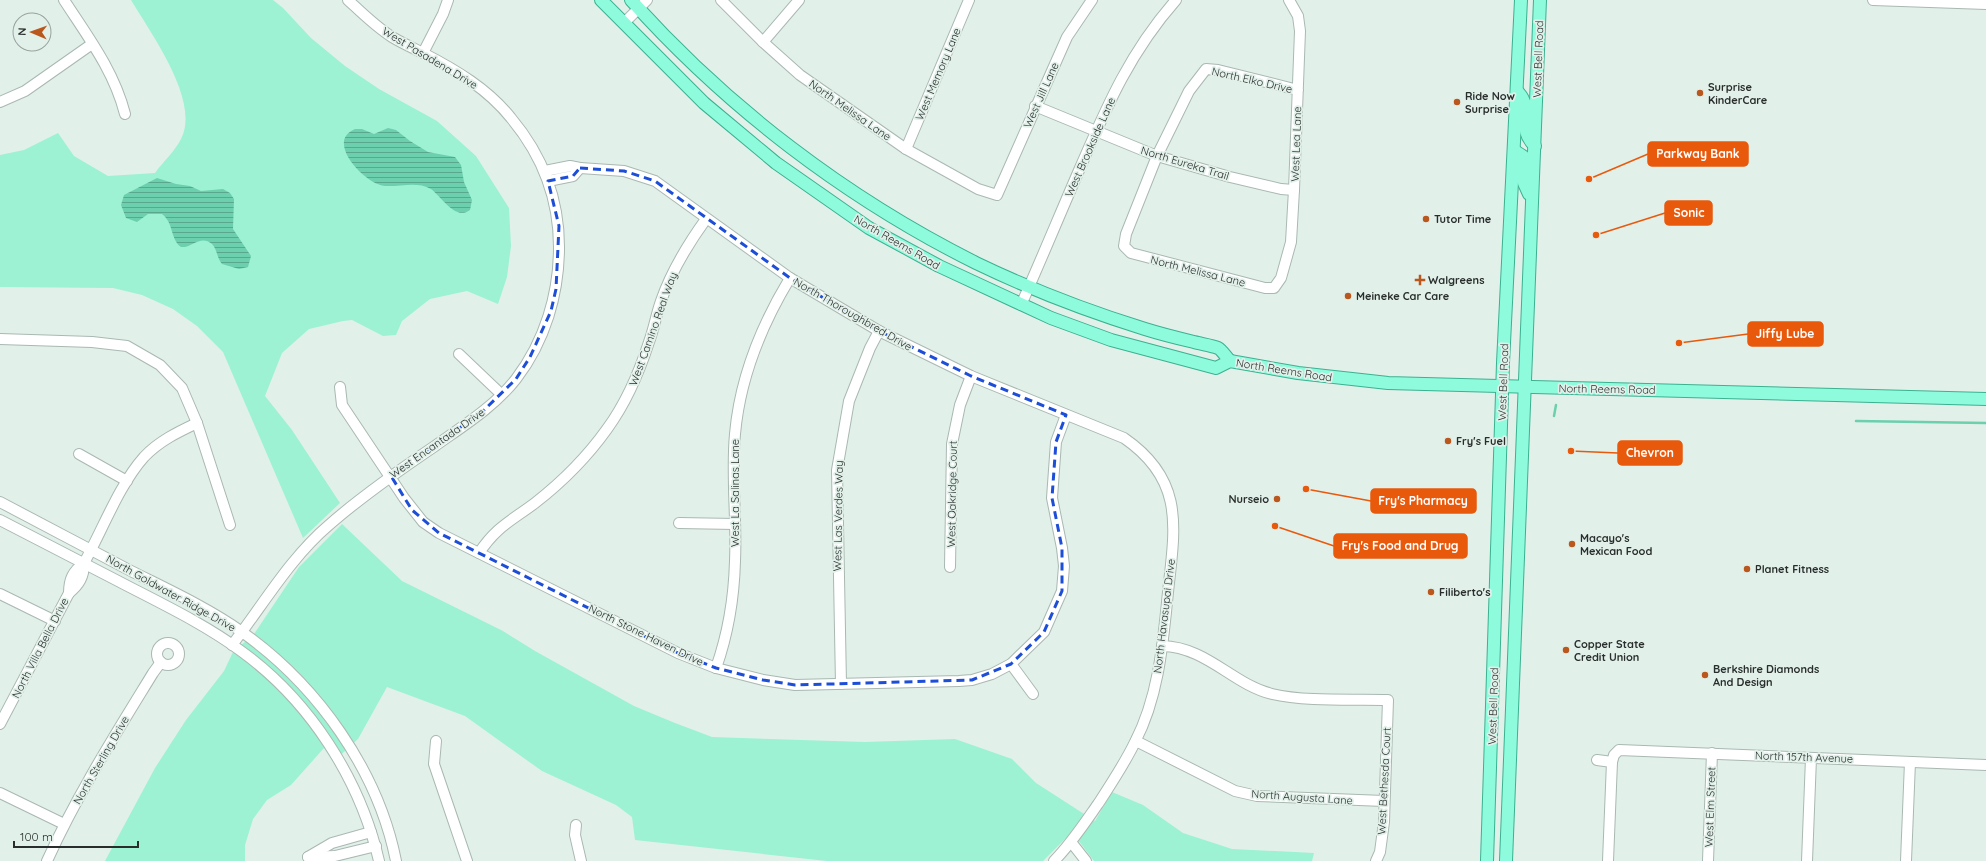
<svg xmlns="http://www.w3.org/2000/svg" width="1986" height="861" font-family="Quicksand,sans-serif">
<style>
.grass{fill:#9cf2d3}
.water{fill:url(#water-rules)}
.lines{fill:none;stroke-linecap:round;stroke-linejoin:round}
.stream{stroke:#6ccfae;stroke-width:2.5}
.minor-casing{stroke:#aab8b2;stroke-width:12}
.major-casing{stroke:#3bb190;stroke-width:14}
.minor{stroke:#fff;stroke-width:10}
.major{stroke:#8ffbdd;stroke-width:12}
.marked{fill:none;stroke:#1d4ed8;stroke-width:3;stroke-dasharray:8 5;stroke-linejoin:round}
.poi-dot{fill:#ba571d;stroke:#e2f0ea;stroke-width:1.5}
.labels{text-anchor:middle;stroke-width:3.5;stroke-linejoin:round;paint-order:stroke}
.street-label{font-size:11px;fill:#292e2c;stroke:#e2f0ea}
.poi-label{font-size:11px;font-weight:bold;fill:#292e2c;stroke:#e2f0ea;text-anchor:start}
.leader{fill:none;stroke:#e8590c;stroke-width:1.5}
.callout-dot{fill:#e8590c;stroke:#e2f0ea;stroke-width:1.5}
.callout{fill:#e8590c;stroke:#e8590c;stroke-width:1.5}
.callout-label{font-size:12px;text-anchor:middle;font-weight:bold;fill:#fff}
</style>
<defs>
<pattern id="water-rules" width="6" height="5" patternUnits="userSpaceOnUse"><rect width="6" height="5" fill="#6ccfae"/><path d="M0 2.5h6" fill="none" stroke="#59a88e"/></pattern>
</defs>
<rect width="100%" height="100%" fill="#e2f0ea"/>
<g class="grass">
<path d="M 131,0 L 273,0 L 283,8 L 311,38 L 345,66 L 379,89 L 437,121 L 476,156 L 509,208 L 511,246 L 507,277 L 498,304 L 467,291 L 430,299 L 402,321 L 396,335 L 383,336 L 352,320 L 343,321 L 309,329 L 282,353 L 265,396 L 292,430 L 340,503 L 303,538 L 223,352 L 197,326 L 173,309 L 142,295 L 113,288 L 0,287 L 0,155 L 24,150 L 58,133 L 74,156 L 108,176 L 155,173 C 163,162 175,151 181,139 C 201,101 150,32 131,0 Z"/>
<polygon points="342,524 402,581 503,631 535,651 634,706 675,723 712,737 865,742 955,739 1012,759 1036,783 1095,821 1112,792 1143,805 1183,833 1232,849 1314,853 1312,861 1094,861 1072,832 1043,861 827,861 635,840 632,817 616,805 542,771 465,716 387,687 358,739 333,762 324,748 291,785 267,800 253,819 245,845 245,861 105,861 155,768 186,720 224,671 233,652 254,634 299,567"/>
</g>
<g class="water">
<path d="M 355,129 L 362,129 L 374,134 L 388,128 L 396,130 L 410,141 L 428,152 L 455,157 L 461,165 L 464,182 L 472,200 L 470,210 C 455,221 442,197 431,189 C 417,181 400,187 385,186 C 370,185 345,161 344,145 C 343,137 348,132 355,129 Z"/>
<path d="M 157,178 L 176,184 L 190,186 L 201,191 L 223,189 L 230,193 L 234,199 L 233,229 L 251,256 L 248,267 L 239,269 L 222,264 C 217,258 217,249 212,244 C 201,234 192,248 181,247 C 170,239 174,223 162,214 L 148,214 L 137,222 L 126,218 L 121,205 L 124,195 Z"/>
</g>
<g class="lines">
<g class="stream">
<polyline points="1554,416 1556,405"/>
<polyline points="1856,421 1986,423"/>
</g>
<defs>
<g id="minor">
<path d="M 64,0 C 88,37 114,71 125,114"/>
<polyline points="721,0 763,42 800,75 906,149 978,189 997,195 1067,37 1092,0"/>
<polyline points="1289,0 1298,16 1300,31 1294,190 1291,242 1281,278 1274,288 1265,288 1131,253 1124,246 1126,234 1157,156 1189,91 1206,69 1218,70 1298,90"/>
<polyline points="1873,0 1986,4"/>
<polyline points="624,23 647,0"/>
<polyline points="763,42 799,0"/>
<polyline points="423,53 443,14 448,0"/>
<polyline points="0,102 25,91 92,44"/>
<polyline points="1035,106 1157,156 1230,177 1281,189 1294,190"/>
<polyline points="906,149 969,0"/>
<path d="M 580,168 L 624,171 L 655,181 L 790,278 L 879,331 L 971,376 L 1124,438 C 1185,480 1175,527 1168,592 C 1163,642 1159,696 1135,742 C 1125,763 1111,784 1098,804 C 1084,824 1071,844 1054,861"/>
<polyline points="545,171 570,166 580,168 573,176 548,181"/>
<path d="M 1021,305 C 1041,260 1060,214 1080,168 C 1107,106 1130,52 1176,0"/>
<polyline points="0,339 92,342 127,346 160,365 182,388 197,423 230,525"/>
<polyline points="459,354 501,394"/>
<polyline points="340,387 342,405 404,498 423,522 439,533 678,653 716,668 763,680 795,685 959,681 972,680 992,674 1011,664 1044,632 1062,591 1064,566 1062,548 1052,498 1056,442 1066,415"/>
<polyline points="79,454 127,481"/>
<path d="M 0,502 C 44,525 87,548 131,571 C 169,590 208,608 242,632 C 317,685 378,770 396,861"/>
<path d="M 0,520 C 39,540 79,561 118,581 C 160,603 203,623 241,651 C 310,701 360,779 379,861"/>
<polyline points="679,523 735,524"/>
<path d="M 479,553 C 496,527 511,521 535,503 C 562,482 587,457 607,429 C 626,403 639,373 649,342 C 654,329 656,315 661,301 C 671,272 688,244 706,219"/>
<polyline points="950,567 952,444 960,405 971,376"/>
<path d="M 69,593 C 79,585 84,577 84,563"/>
<polyline points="0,594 55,621"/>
<circle cx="168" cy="654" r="11"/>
<path d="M 232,645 C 263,605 290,558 329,525 C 362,496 398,471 435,446 C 463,426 494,407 516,379 C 545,341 559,294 559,247 C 559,199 542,155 511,118 C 488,89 456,70 423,53 C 413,48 402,43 392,37 C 376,27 362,13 348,0"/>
<path d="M 1162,646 C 1207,647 1232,684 1272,694 C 1306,702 1353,699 1388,700 L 1384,822 L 1380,852 L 1376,861"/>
<polyline points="1011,664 1033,694"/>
<path d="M 716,668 C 728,634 734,598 735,561 C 737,519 731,476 735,434 C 740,377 761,326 790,278"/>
<polyline points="841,684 837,470 849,401 870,348 879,331"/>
<path d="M 0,724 L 69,593 C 69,579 73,571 84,563 C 102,531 119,485 144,457 C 159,441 178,432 197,423"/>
<polyline points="436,741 434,764 467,861"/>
<polyline points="1136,741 1235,791 1257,796 1384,801"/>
<polyline points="1597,760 1612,762"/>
<polyline points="0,793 64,824"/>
<polyline points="576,825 575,835 581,861"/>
<polyline points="1071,842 1086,861"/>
<polyline points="308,857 335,856 376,846"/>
<polyline points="308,857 332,843 371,832"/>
<path d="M 47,861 C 77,795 115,735 153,673 L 161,662"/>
<polyline points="1608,861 1612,762 1614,755 1619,750 1986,765"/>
<polyline points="1708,861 1712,753"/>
<polyline points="1807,861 1811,758"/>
<polyline points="1906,861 1910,762"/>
</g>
<g id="major">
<polyline points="601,0 704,103 776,163 869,228 939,266 1051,318 1111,340 1216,368 1230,361 1298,373 1388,383 1986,399"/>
<path d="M 631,0 C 728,108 846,198 976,263 C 1030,289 1087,311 1145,329 C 1161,334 1177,338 1194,342 C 1201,344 1211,345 1218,348 C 1222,350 1226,357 1230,361"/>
<path d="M 1518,92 C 1535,110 1515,127 1535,146"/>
<polyline points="1515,151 1524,157 1524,183 1529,194"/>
<polyline points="1487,861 1503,363 1521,0"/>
<polyline points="1506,861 1540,0"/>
</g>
</defs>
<use href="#minor" class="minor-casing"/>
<use href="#major" class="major-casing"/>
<use href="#minor" class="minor"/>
<use href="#major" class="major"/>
</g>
<path class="marked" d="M 580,168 L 624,171 L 655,181 L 790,278 L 879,331 L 971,376 L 1066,415 L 1056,442 L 1052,498 L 1062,548 L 1062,591 L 1044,632 L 1011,664 L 972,680 L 795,685 L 763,680 L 716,668 L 678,653 L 439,533 L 412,510 L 391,476 L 482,412 L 516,379 L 530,357 L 551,311 L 556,289 L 559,226 L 548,181 L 573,176 Z"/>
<g class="poi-dot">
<circle cx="1700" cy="93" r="4"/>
<circle cx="1457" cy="102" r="4"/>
<circle cx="1426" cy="219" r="4"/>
<path d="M1418 274h4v4h4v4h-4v4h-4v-4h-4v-4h4z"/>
<circle cx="1348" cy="296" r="4"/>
<circle cx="1448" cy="441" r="4"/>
<circle cx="1277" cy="499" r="4"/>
<circle cx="1572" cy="544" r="4"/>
<circle cx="1747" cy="569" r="4"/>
<circle cx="1431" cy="592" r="4"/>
<circle cx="1566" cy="650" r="4"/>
<circle cx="1705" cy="675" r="4"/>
</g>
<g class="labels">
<g class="street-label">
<text transform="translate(430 58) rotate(31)" y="4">West Pasadena Drive</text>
<text transform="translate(1538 59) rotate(-88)" y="4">West Bell Road</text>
<text transform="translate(938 74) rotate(-67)" y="4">West Memory Lane</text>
<text transform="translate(1252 80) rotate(13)" y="4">North Elko Drive</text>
<text transform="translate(1041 95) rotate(-66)" y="4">West Jill Lane</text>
<text transform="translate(850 110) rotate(35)" y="4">North Melissa Lane</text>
<text transform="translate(1296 144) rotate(-88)" y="4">West Lea Lane</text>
<text transform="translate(1090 147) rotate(-66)" y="4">West Brookside Lane</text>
<text transform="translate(1185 163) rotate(17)" y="4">North Eureka Trail</text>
<text transform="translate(897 242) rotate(30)" y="4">North Reems Road</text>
<text transform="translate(1198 271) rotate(14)" y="4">North Melissa Lane</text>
<text transform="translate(853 314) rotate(30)" y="4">North Thoroughbred Drive</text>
<text transform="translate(653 329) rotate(-70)" y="4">West Camino Real Way</text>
<text transform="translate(1284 370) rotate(9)" y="4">North Reems Road</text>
<text transform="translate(1503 382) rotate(-88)" y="4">West Bell Road</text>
<text transform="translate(1607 389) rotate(1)" y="4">North Reems Road</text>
<text transform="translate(437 443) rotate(-35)" y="4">West Encantada Drive</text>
<text transform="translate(735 493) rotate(-90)" y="4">West La Salinas Lane</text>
<text transform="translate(952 494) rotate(-89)" y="4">West Oakridge Court</text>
<text transform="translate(838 516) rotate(-89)" y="4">West Las Verdes Way</text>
<text transform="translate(171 593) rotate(29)" y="4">North Goldwater Ridge Drive</text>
<text transform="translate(1164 616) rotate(-83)" y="4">North Havasupai Drive</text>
<text transform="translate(646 635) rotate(26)" y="4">North Stone Haven Drive</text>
<text transform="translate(40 648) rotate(-63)" y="4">North Villa Bella Drive</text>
<text transform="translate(1493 706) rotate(-88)" y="4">West Bell Road</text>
<text transform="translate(1804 757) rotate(2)" y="4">North 157th Avenue</text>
<text transform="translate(101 760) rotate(-60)" y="4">North Sterling Drive</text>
<text transform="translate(1384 781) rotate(-87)" y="4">West Bethesda Court</text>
<text transform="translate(1302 797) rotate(4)" y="4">North Augusta Lane</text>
<text transform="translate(1710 807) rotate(-88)" y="4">West Elm Street</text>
</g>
<g class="poi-label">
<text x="1708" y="91">Surprise<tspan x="1708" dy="13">KinderCare</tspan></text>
<text x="1465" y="100">Ride Now<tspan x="1465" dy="13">Surprise</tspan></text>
<text x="1434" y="223">Tutor Time</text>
<text x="1428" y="284">Walgreens</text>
<text x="1356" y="300">Meineke Car Care</text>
<text x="1456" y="445">Fry's Fuel</text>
<text x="1269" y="503" text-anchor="end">Nurseio</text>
<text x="1580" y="542">Macayo's<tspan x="1580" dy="13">Mexican Food</tspan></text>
<text x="1755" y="573">Planet Fitness</text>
<text x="1439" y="596">Filiberto's</text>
<text x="1574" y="648">Copper State<tspan x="1574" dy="13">Credit Union</tspan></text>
<text x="1713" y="673">Berkshire Diamonds<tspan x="1713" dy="13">And Design</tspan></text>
</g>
</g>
<path class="leader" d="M1589 179L1648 154M1596 235L1665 213M1679 343L1748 334M1571 451L1618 453M1306 489L1371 501M1275 526L1334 546"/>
<g class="callout-dot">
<circle cx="1589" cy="179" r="4"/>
<circle cx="1596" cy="235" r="4"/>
<circle cx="1679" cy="343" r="4"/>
<circle cx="1571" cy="451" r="4"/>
<circle cx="1306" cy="489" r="4"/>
<circle cx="1275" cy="526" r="4"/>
</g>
<g class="callout">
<rect x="1648" y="142" width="100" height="24" rx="4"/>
<rect x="1665" y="201" width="47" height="24" rx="4"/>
<rect x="1748" y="322" width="75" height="24" rx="4"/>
<rect x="1618" y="441" width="64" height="24" rx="4"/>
<rect x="1371" y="489" width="105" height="24" rx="4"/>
<rect x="1334" y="534" width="133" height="24" rx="4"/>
</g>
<g class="callout-label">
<text x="1698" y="158">Parkway Bank</text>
<text x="1689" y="217">Sonic</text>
<text x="1785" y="338">Jiffy Lube</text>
<text x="1650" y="457">Chevron</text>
<text x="1423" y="505">Fry's Pharmacy</text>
<text x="1400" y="550">Fry's Food and Drug</text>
</g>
<g transform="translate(32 32) rotate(272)"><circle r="19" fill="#e2f0ea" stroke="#98a29e"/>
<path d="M0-3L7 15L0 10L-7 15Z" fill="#ba571d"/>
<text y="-6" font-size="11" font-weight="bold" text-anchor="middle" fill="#292e2c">N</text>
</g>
<path d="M14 841v6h124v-6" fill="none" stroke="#292e2c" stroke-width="2"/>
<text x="20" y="841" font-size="12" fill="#292e2c" stroke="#e2f0ea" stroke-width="3" paint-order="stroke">100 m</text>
</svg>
